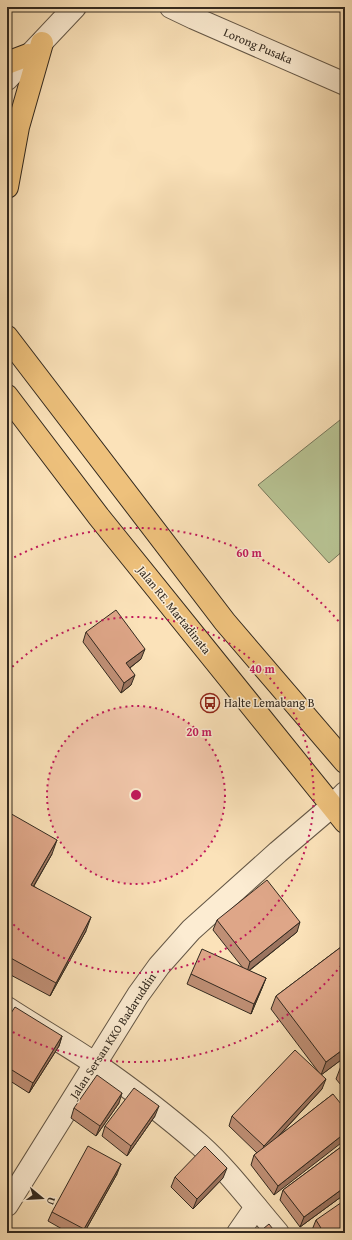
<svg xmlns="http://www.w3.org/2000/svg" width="352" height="1240" font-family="'Gentium Book Plus',serif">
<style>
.green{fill:#b8c494;stroke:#75765a}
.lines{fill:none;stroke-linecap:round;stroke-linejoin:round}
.minor-casing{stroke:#645746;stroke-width:24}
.tertiary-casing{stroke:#645746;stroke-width:24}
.trunk-casing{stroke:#32291f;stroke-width:24}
.minor{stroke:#fcecd2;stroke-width:22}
.tertiary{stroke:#fcecd2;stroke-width:22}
.trunk{stroke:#eec17c;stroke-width:22}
.wall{fill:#bf8f75;stroke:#32291f}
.shaded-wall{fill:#9b745f;stroke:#32291f}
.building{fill:#dea688;stroke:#32291f}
.ring{fill:none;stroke:#c2185b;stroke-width:2;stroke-dasharray:2 4}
.labels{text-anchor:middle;stroke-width:3;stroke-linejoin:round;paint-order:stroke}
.street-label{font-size:12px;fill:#32291f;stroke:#fcecd2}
.poi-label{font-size:12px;fill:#32291f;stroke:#fcecd2;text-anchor:start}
.centre{fill:#c2185b;stroke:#fcecd2;stroke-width:2}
.ring-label{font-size:12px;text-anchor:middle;font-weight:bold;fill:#c2185b;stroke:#fcecd2;stroke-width:3;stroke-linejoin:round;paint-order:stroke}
</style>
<rect width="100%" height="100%" fill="#fbe2b9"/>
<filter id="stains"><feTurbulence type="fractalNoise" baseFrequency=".005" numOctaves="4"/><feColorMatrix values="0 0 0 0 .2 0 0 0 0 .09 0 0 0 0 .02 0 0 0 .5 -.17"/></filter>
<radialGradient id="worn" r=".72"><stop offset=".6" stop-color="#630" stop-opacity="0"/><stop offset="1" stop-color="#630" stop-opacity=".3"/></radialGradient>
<polygon class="green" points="345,416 345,549 329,563 258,485"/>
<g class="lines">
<defs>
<g id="minor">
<polyline points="171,7 194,18 345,84"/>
<path d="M 7,1008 C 36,1027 66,1044 94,1063 C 130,1088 167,1116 200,1145 C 229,1171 252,1203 278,1233"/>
<polyline points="7,1205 138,995 159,966 191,930 278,852 332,806 345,793"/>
<polyline points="238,1233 256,1207"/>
</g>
<polyline id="tertiary" points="7,79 75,7"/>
<g id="trunk">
<polyline points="7,63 28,55"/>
<polyline points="7,187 18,127 42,43"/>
<polyline points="7,337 225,622 345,762"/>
<polyline points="7,396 99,517 345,822"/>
</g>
</defs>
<use href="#minor" class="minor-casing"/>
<use href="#tertiary" class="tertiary-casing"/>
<use href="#trunk" class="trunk-casing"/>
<use href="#minor" class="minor"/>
<use href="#tertiary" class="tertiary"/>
<use href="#trunk" class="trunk"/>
</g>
<g class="wall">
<polygon points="86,632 141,659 130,668 131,685 121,693 83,642"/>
<polygon points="7,815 52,854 34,886 86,931 50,996 7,973"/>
<polygon points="217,920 297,932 249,971 266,978 262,988 251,1014 187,984 191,974 243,968 213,930"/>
<polygon points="345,944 345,1057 321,1075 322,1089 278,1137 333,1094 274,1195 251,1165 254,1155 257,1153 229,1126 232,1116 320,1074 271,1009 276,996"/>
<polygon points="7,1019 62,1036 59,1046 29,1093 7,1079"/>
<polygon points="341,1066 345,1072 345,1090 336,1079"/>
<polygon points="119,1103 96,1136 71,1118 74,1108"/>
<polygon points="155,1116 127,1156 102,1136 105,1126"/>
<polygon points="345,1144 345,1194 300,1227 280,1200 283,1190"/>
<polygon points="117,1174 84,1233 69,1233 48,1221 52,1212"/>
<polygon points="175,1177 223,1178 193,1209 171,1187"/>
<polygon points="316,1220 345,1233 314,1233 312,1230"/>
</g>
<g class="shaded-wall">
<polygon points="10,528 7,535 7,530"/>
<polygon points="145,649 141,659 123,673 126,663"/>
<polygon points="135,675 131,685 121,693 124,683"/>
<polygon points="57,840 52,854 26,899 31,885"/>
<polygon points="91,917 86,931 50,996 56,983"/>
<polygon points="300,922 297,932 247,972 250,962"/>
<polygon points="266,978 262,988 251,1014 254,1004"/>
<polygon points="62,1036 59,1046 29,1093 33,1083"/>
<polygon points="345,1048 345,1057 321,1075 326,1062"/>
<polygon points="326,1079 322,1089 260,1156 264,1146"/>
<polygon points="122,1093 119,1103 96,1136 100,1126"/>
<polygon points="159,1106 155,1116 127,1156 131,1146"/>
<polygon points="345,1133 345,1140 274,1195 278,1186"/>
<polygon points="121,1164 117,1174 84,1233 83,1233 84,1229"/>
<polygon points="227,1168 223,1178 193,1209 197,1199"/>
<polygon points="345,1187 345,1194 300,1227 304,1217"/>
</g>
<g class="building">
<polygon points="7,524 10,528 7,530"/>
<polygon points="116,610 145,649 126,663 135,675 124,683 86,632"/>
<polygon points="8,812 57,840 31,885 91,917 56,983 7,956 7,815"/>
<polygon points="267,880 300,922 250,962 217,920"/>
<polygon points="345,944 345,1048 326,1062 276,996"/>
<polygon points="202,949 266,978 254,1004 191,974"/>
<polygon points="15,1007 62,1036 33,1083 7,1067 7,1019"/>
<polygon points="295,1050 326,1079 264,1146 232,1116"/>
<polygon points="345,1063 345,1072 341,1066"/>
<polygon points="97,1075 122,1093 100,1126 74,1108"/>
<polygon points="134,1088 159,1106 131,1146 105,1126"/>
<polygon points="333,1094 345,1109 345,1133 278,1186 254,1155"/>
<polygon points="345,1144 345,1187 304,1217 283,1190"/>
<polygon points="88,1146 121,1164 84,1229 52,1212"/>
<polygon points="205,1146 227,1168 197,1199 175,1177"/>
<polygon points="345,1200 345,1233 324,1233 316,1220"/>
<polygon points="269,1224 276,1233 258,1233"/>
</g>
<circle cx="136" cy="795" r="89" fill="#c2185b" fill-opacity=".12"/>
<g class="ring">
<circle cx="136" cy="795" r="89"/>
<path d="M8 671A178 178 0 1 1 8 919"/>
<path d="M345 961A267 267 0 0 1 9 1030M9 560A267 267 0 0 1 345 629"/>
</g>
<defs>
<symbol id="bus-ring" viewBox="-11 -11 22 22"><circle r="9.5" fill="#fcecd2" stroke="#8f2418" stroke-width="1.5"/><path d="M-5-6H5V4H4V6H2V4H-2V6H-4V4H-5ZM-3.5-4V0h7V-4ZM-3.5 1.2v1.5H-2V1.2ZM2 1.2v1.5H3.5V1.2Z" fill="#8f2418"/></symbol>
</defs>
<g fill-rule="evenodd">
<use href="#bus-ring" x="199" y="692" width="22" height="22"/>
</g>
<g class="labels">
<g class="street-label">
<text transform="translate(258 46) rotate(23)" y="4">Lorong Pusaka</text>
<text transform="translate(174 610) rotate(51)" y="4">Jalan RE. Martadinata</text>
<text transform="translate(113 1036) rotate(-57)" y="4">Jalan Sersan KKO Badaruddin</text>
</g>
<g class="poi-label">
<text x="224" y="707">Halte Lemabang B</text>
</g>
</g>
<circle cx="136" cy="795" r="6" class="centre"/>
<g class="ring-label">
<text x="249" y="557">60 m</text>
<text x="262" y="673">40 m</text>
<text x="199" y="736">20 m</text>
</g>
<rect width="352" height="1240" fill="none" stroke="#fbe2b9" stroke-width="24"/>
<rect x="8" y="8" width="336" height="1224" fill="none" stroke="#32291f" stroke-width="2"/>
<rect x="12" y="12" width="328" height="1216" fill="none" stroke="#32291f"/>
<g transform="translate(42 1198) rotate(108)" stroke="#fcecd2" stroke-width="3" paint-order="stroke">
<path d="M0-3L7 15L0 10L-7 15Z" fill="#32291f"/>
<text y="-6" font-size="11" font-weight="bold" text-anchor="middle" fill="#32291f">U</text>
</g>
<rect width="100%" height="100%" filter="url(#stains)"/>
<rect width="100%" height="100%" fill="url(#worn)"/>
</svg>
